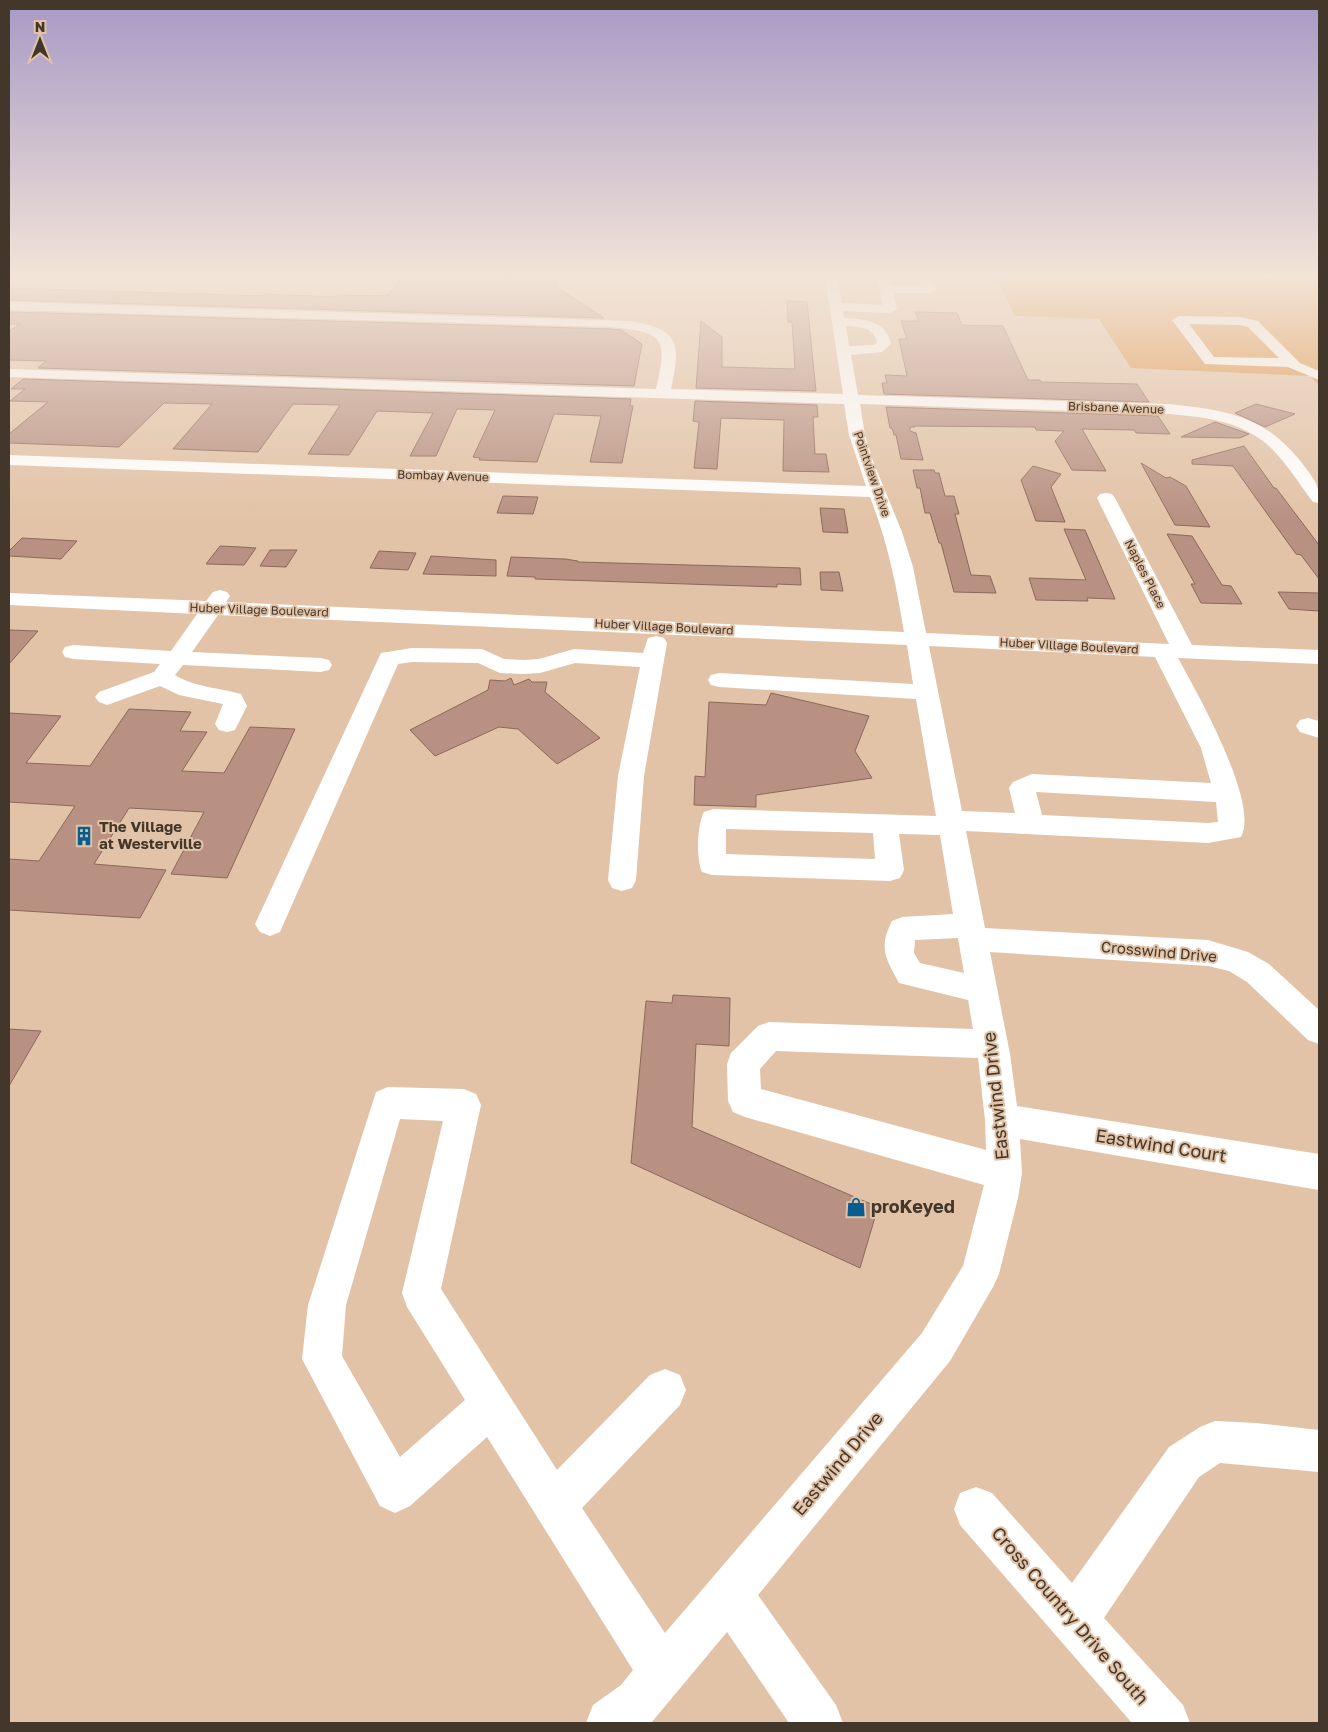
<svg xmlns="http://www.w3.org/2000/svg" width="1328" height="1732" font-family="'Golos Text',sans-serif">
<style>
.green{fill:#dd8f40}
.building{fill:#b89182;stroke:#8c6859}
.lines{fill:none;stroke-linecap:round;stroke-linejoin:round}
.minor{fill:#fff;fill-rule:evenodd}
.labels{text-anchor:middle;stroke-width:4;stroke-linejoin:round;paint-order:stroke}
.far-street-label{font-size:12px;fill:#43372c;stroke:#e2c3a7}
.poi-label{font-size:15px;font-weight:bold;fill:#43372c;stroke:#e2c3a7;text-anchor:start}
.street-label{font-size:15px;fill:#43372c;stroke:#e2c3a7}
.near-street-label{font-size:18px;fill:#43372c;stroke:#e2c3a7}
.near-poi-label{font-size:18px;font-weight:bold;fill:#43372c;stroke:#e2c3a7;text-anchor:start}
</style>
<rect width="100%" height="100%" fill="#e2c3a7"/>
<polygon class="green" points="996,277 1319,277 1319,385 1310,376 1131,368 1099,319 1015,316"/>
<g class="building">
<polygon points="402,277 559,277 554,285 604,318 9,300 9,288 263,296 265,294 335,297 336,295 387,296"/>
<polygon points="787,301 807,302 816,391 696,388 701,321 722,337 722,367 795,369 792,322 788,322"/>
<polygon points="9,312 611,329 621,330 642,344 634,386 38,368 46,361 9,360 9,331 20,324 9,324"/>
<polygon points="915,312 957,313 962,325 1003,326 1028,380 1040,380 1041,382 1137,384 1149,402 884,394 882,383 887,383 885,375 907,376 899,339 907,339 901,321 919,321"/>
<polygon points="23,379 631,399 630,406 633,406 622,463 590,462 601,416 554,414 537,462 479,460 480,458 473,457 495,410 457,409 436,456 410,456 433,413 377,411 349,455 308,454 340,405 293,404 258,452 173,449 212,404 164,403 119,447 9,443 9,434 48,402 10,401 25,389 11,389"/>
<polygon points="695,401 817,405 818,417 813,417 815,454 826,454 829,472 783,471 784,420 721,418 717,469 694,468 699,422 693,421"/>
<polygon points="1256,404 1295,414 1265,427 1235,413"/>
<polygon points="886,407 1158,416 1170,434 1136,433 1134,430 1082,429 1106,471 1072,470 1055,441 1064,431 1036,430 1035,427 914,426 915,427 910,427 910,431 916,433 923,460 901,459 896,435 894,435 892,428 890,428"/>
<polygon points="1215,422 1249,434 1240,438 1181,437"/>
<polygon points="1244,446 1274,488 1276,488 1319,545 1319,579 1301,555 1296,554 1233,466 1192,464 1192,460"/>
<polygon points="1141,463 1166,478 1170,477 1186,486 1210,527 1175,525"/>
<polygon points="1033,466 1061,474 1051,487 1065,522 1036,521 1021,480"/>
<polygon points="913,470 934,470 935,473 939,473 945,496 954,496 959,514 955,514 971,575 990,576 996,593 954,592 941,543 939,543 930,513 925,513 920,488 917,488"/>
<polygon points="503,496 538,497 533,514 497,513"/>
<polygon points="820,508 844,509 848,533 823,532"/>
<polygon points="1064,529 1085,530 1115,599 1087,598 1088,601 1036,600 1029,578 1086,580"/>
<polygon points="1167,534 1192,536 1222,585 1231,586 1242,604 1201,603 1191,584 1195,584"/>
<polygon points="22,538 77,541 61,559 9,556 9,551"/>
<polygon points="220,546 241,547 256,548 244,565 206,564"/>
<polygon points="270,550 297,550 286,567 260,566"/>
<polygon points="379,551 416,553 408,570 370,568"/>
<polygon points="431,556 496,560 496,576 423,574"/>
<polygon points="511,557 565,559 578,561 578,562 800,568 801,585 777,584 777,587 535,579 535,577 507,576"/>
<polygon points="820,572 839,572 843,591 821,590"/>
<polygon points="1278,592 1319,593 1319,611 1289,609"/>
<polygon points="9,630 38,631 9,664"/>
<polygon points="511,678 514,685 529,679 532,682 547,682 545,692 600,738 557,764 518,729 499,727 435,756 410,730 488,690 490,680 505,681"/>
<polygon points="771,693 869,716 855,751 872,778 756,795 756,807 694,805 695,776 705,777 709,702 766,705"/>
<polygon points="129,709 191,712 180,731 207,732 182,771 224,773 250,727 295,729 227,878 171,874 204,812 129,808 94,864 166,870 140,918 9,910 9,859 39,861 75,806 9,802 9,713 61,716 26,763 90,766"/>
<polygon points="673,995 730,998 729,1046 696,1044 692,1127 878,1207 860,1268 631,1163 646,1001 672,1003"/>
<polygon points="9,1029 41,1031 9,1086"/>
</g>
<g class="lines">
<g class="minor">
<path d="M 825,277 L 837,277 L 842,303 L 883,305 L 877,277 L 931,277 L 937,289 L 931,293 L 893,293 L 897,309 L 890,313 L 843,311 L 844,318 C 864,319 887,321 891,344 L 882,352 L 851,355 L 858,395 L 1168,404 C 1225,410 1265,415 1302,463 C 1313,478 1320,484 1319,503 L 1313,502 C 1299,484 1288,465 1272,449 C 1244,421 1205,417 1168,414 L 860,404 L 865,435 L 873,461 L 902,532 L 913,567 L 926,633 L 1169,644 L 1097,498 L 1100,494 L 1106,493 L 1112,494 L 1115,498 L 1192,645 L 1319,650 L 1319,664 L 1178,658 C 1196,691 1260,803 1241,837 L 1208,843 L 966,831 L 985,928 L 1208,940 L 1248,952 L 1269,964 L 1319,1010 L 1319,1044 L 1308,1040 L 1247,982 L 1229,971 L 1208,966 L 990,952 L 1010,1054 L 1017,1106 L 1319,1154 L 1319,1190 L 1020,1139 L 1022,1173 L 1018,1198 L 999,1274 L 993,1287 L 950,1361 L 758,1595 L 836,1705 L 843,1723 L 789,1723 L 727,1632 L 651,1723 L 586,1723 L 593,1705 L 621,1685 L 633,1670 L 487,1437 L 410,1506 L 395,1513 L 380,1506 L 302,1359 L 308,1305 L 376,1092 L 388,1087 L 464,1089 L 476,1094 L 481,1105 L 441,1289 L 557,1470 L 650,1375 L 665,1369 L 680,1375 L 686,1390 L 680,1405 L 582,1508 L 665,1633 L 922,1333 L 963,1266 L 984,1185 L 745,1117 L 733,1112 L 728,1101 L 727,1064 L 731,1053 L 758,1026 L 769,1022 L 973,1029 L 968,1000 L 899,983 C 886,959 878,948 892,921 L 902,917 L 953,914 L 940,835 L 899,834 L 904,870 L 900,878 L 890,881 L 712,875 L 702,872 C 696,859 697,824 704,812 L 713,809 L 936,816 L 916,699 L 719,687 L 711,685 L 708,680 L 711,675 L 719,673 L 913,684 L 907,645 L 218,615 L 192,652 L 321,658 L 329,660 L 332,665 L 329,670 L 321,672 L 183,665 L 175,675 C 194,687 220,688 241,694 L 247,706 L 235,730 L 227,732 L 219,730 L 215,724 L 223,704 L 179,695 L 160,686 L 107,705 L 99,702 L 95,697 L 99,692 L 154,672 L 160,664 L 73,659 L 65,657 L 62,652 L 65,647 L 73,645 L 171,651 L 197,614 L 9,605 L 9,593 L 206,601 L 213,592 L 220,590 L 227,592 L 230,596 L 226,602 L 904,632 C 896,583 888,544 870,497 L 9,465 L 9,455 L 866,486 L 849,435 L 844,404 L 9,377 L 9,369 L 656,389 C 668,338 664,332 611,327 L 9,310 L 9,302 L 628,321 C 680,328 681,343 671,389 L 843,394 ZM 890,281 L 922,282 L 923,285 L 891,285 ZM 846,326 C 859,327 875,327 877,343 L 873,345 L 849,346 ZM 929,646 L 1155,657 L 1201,748 L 1211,783 L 1032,774 L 1013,782 L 1009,788 L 1015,813 L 962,811 ZM 1036,792 L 1216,802 L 1218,822 L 1208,823 L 1042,815 ZM 726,829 L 873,833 L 875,859 L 726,854 ZM 958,938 L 964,973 L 920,963 L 914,953 L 915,940 ZM 776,1051 L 978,1058 L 985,1120 L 986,1150 L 761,1089 L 760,1069 ZM 400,1119 L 443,1121 L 402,1293 L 407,1307 L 465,1400 L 400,1457 L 342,1356 L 346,1305 Z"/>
<path d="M 1179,316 L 1240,317 L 1258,321 L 1300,363 L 1319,371 L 1319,380 L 1288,367 L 1205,364 L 1172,320 ZM 1189,324 L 1240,325 L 1248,327 L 1279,358 L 1214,357 Z"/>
<polygon points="656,636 664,638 667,643 644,776 636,880 632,888 622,891 612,888 608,880 618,776 640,667 575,663 540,673 523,674 500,673 478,663 412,662 398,664 280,932 270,936 260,932 255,924 381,653 412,648 482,649 504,659 523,660 539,659 574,649 643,653 648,638"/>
<polygon points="1308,718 1319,721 1319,738 1300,732 1296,726 1300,720"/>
<polygon points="1215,1421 1256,1423 1319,1430 1319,1472 1220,1463 1199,1477 1104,1618 1183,1705 1190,1723 1132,1723 960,1525 954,1509 960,1493 976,1487 992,1493 1072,1583 1169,1447 1200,1427"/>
</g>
</g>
<linearGradient id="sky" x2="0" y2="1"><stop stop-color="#a899c6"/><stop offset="0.53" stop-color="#f2e4d7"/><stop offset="1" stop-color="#f2e4d7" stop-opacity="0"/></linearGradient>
<rect width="1328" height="520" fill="url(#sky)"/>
<defs>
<symbol id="building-bare" viewBox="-9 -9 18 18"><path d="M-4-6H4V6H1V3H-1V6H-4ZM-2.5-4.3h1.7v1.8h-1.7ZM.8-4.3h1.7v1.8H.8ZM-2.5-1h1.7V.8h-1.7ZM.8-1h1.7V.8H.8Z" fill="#075d8f" stroke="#e2c3a7" stroke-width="2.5" paint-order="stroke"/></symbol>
<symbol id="shop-bare" viewBox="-9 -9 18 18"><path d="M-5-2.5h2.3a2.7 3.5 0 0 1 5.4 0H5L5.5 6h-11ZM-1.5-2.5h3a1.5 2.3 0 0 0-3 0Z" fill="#075d8f" stroke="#e2c3a7" stroke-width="2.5" paint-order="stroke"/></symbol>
</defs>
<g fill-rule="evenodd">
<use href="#building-bare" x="70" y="822" width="28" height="28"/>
<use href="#shop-bare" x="842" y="1193" width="28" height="28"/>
</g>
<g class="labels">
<g class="far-street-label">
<text transform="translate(1116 408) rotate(2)" y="4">Brisbane Avenue</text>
<text transform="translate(872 474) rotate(71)" y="4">Pointview Drive</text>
<text transform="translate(443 476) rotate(2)" y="4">Bombay Avenue</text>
<text transform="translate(1145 574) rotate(63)" y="4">Naples Place</text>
<text transform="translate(259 610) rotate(2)" y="4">Huber Village Boulevard</text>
<text transform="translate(664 627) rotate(3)" y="4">Huber Village Boulevard</text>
<text transform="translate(1069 646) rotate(3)" y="4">Huber Village Boulevard</text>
</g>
<g class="poi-label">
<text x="99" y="832">The Village<tspan x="99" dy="17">at Westerville</tspan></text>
</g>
<g class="street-label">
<text transform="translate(1159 952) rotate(5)" y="5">Crosswind Drive</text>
</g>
<g class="near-street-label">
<text transform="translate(996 1096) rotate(-96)" y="6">Eastwind Drive</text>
<text transform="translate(1161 1146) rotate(9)" y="6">Eastwind Court</text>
<text transform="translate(838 1464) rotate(-50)" y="6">Eastwind Drive</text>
<text transform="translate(1070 1616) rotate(49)" y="6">Cross Country Drive South</text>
</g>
<g class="near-poi-label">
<text x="871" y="1213">proKeyed</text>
</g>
</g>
<rect width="1328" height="1732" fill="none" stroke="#43372c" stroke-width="20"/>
<g transform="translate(40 40)" stroke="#e2c3a7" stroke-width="4" paint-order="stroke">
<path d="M0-4L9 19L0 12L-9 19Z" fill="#43372c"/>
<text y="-8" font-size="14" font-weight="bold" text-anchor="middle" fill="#43372c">N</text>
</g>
</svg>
